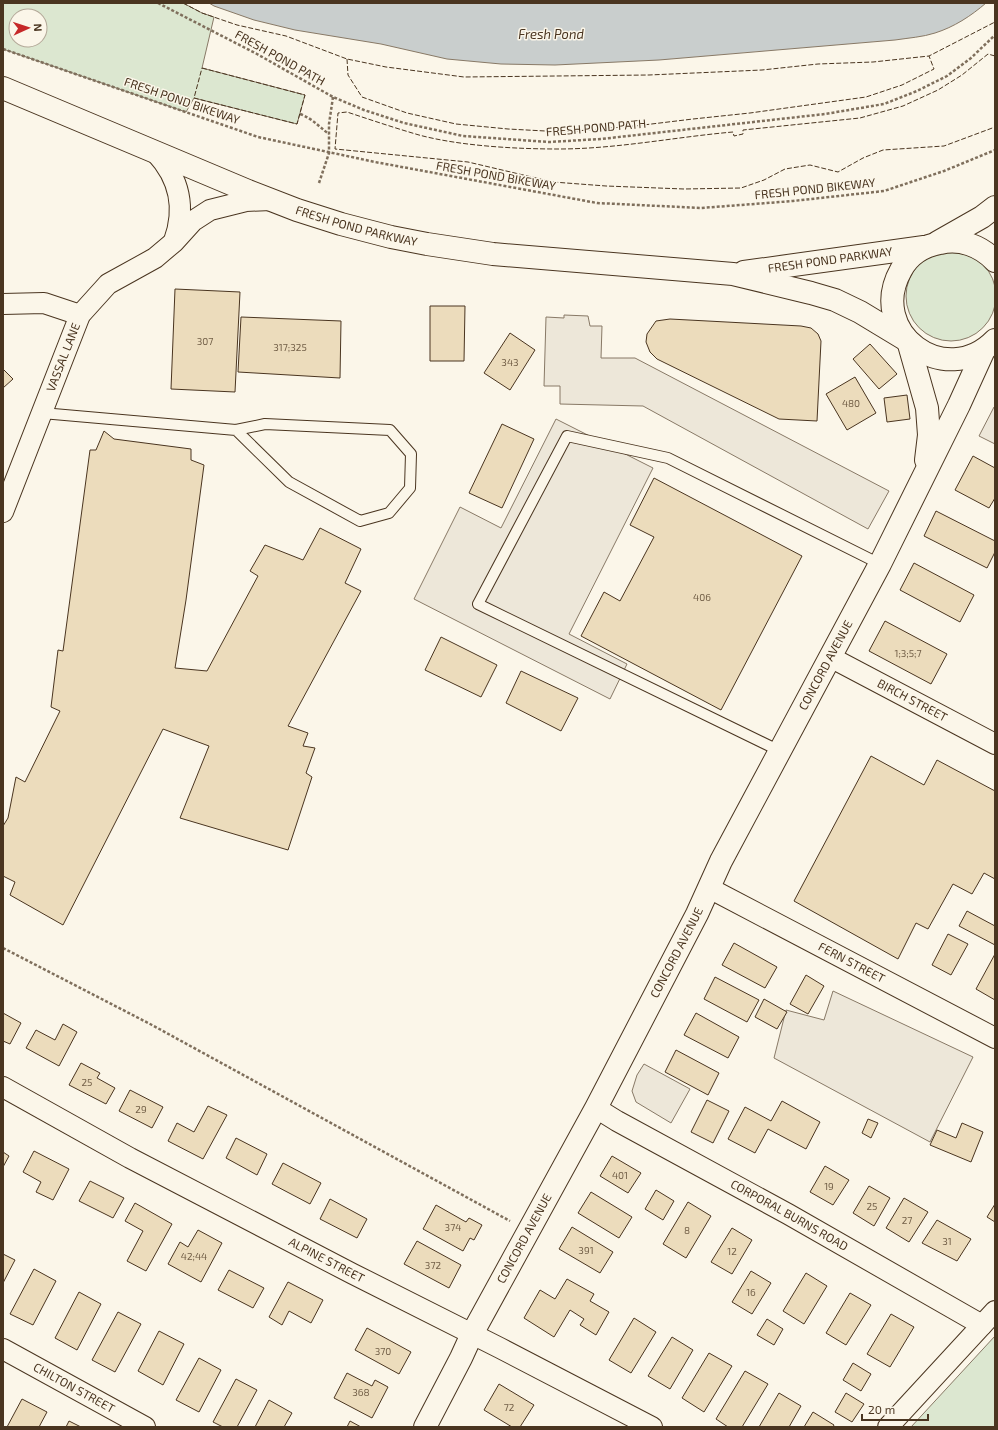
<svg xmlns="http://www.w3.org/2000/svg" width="998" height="1430" font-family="'Exo 2',sans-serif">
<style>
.green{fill:#dce7d0;stroke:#887966;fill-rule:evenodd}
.parking{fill:#ede7d9;stroke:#887966}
.water{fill:#c9cecd;stroke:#887966}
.building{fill:#ecdcbc;stroke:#4a3520}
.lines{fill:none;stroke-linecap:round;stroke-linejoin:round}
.lane-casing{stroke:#4a3520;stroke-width:12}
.street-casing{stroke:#4a3520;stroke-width:22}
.primary-casing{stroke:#4a3520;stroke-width:24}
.highway-casing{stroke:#4a3520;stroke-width:24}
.path{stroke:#7f6f5c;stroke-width:2.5;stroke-dasharray:3 2;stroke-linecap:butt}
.lane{stroke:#fbf6e9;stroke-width:10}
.street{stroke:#fbf6e9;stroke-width:20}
.primary{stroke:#fbf6e9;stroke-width:22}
.highway{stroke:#fbf6e9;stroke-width:22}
.fence{stroke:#4a3520;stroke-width:1;stroke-dasharray:5 2;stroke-linecap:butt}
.labels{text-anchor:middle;stroke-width:3;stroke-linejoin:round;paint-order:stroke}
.number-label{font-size:10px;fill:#725f47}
.street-label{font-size:12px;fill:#4a3520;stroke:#fbf6e9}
.water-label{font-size:13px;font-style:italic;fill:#4a3520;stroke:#fbf6e9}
</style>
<rect width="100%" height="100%" fill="#fbf6e9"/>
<g class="green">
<path d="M 3,3 L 183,3 L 202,13 L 214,17 L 202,68 L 305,95 L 297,124 L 194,98 L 186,112 L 3,49 ZM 16,16 L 40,16 L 40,40 L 16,40 Z"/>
<circle cx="951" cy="296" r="45"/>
<polygon points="995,1336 995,1427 911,1427"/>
</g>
<g class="parking">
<polygon points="564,315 588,316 590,326 602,326 601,358 635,358 889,491 868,529 643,406 560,404 560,386 544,386 546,317 564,318"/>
<polygon points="994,407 995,408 995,444 979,436"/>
<polygon points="556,419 653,468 569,634 627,664 610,699 414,599 460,507 501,528"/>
<polygon points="833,991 973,1057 930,1142 774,1058 786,1010 824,1020"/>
<polygon points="644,1064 690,1089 671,1123 636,1102 632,1091 637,1075"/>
</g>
<path class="water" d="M 209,3 L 986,3 C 971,16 954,27 935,33 C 923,37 908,38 895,40 L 659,60 L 555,65 L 501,64 L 447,59 L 381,44 L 295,30 L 254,20 L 214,6 Z"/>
<g class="building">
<polygon points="175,289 240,292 235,392 171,389"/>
<polygon points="430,306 465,306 464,361 430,361"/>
<polygon points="241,317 341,321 340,378 238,372"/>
<polygon points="670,319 801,326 811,328 818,334 821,341 817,421 779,419 657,359 650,352 646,342 647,334 656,321"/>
<polygon points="510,333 535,350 510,390 484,373"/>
<polygon points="870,344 897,374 879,389 853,359"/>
<polygon points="3,369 13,379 3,388"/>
<polygon points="855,377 876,413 847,430 826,394"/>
<polygon points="907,395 910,419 887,422 884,398"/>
<polygon points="502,424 534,439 502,508 469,493"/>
<polygon points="104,431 114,439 191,449 191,460 204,465 186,600 175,668 207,671 258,576 250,571 265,545 303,560 320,528 361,549 345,583 361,591 288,726 308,733 303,746 315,748 306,773 312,777 288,850 180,818 209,746 163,729 63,925 10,895 15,882 3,876 3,826 8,818 16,777 25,782 60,711 51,707 58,650 63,651 90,450 96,450"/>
<polygon points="973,456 995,468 995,498 989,508 955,490"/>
<polygon points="654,478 802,556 721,710 581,636 604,592 620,601 654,537 630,525"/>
<polygon points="936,511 995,541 995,552 987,568 924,536"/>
<polygon points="914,563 974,595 960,622 900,590"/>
<polygon points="885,621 947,654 931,684 869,651"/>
<polygon points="441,637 497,665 481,697 425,670"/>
<polygon points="521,671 578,698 561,731 506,703"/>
<polygon points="871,756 924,785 937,760 995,791 995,879 984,873 972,894 953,884 928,929 916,923 898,959 794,901"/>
<polygon points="967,911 995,926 995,945 959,926"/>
<polygon points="948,934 968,944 951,975 932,965"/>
<polygon points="734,943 777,967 765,988 722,965"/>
<polygon points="995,954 995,1000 976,989"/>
<polygon points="806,975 824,986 808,1014 790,1004"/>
<polygon points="715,977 759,1000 747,1022 704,999"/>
<polygon points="764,999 787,1012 777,1029 755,1017"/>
<polygon points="3,1013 21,1023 10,1044 3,1041"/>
<polygon points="696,1013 739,1037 728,1058 684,1035"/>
<polygon points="63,1024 77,1032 59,1066 26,1048 36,1030 55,1040"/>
<polygon points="676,1050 719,1073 708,1095 665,1072"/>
<polygon points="81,1063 100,1073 97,1078 115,1088 106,1104 69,1085"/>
<polygon points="130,1090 163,1107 152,1128 119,1111"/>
<polygon points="707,1100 729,1111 713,1143 691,1132"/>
<polygon points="782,1101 820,1122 806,1149 768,1129 755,1153 728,1139 745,1107 771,1121"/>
<polygon points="208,1106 227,1115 203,1159 168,1141 177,1123 194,1132"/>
<polygon points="868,1119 878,1123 871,1138 862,1133"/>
<polygon points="962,1123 983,1132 971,1162 930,1145 937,1130 956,1138"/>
<polygon points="236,1138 267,1154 257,1175 226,1158"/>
<polygon points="34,1151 69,1169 53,1200 36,1192 41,1182 23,1172"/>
<polygon points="3,1152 9,1156 3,1167"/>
<polygon points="612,1156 641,1173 628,1193 600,1176"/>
<polygon points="283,1163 321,1183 310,1204 272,1184"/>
<polygon points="825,1166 849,1180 833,1205 810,1192"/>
<polygon points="90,1181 124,1198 113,1218 79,1201"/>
<polygon points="869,1186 890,1198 874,1226 853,1213"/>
<polygon points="656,1190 674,1201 663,1220 645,1209"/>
<polygon points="591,1192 632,1217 619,1238 578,1213"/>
<polygon points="904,1198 928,1212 909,1242 886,1228"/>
<polygon points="330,1199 367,1219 357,1238 320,1219"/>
<polygon points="688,1202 711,1216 686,1258 663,1244"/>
<polygon points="135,1203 172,1224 146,1271 127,1261 143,1231 125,1221"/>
<polygon points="995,1204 995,1222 987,1217"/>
<polygon points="436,1205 466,1222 469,1218 482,1225 474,1240 470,1238 463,1251 423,1229"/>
<polygon points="937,1220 971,1239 957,1261 922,1243"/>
<polygon points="572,1227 613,1252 600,1273 559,1249"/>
<polygon points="732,1228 752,1240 732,1274 711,1262"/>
<polygon points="198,1230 222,1243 201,1282 168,1264 180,1242 188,1247"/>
<polygon points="417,1241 461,1265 449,1288 404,1264"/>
<polygon points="3,1254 15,1260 3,1283"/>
<polygon points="34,1269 56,1281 33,1325 10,1314"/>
<polygon points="229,1270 264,1288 253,1308 218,1290"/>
<polygon points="751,1271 771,1283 752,1314 732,1302"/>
<polygon points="806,1273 827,1286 804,1324 783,1311"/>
<polygon points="567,1279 594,1294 590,1301 609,1312 596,1335 580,1325 584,1319 570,1310 554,1337 524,1318 540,1290 555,1299"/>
<polygon points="288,1282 323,1300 311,1323 289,1311 282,1325 269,1317"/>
<polygon points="79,1292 101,1304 77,1350 55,1338"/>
<polygon points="850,1293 871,1305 846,1345 826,1333"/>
<polygon points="118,1312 141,1324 115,1372 92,1360"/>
<polygon points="891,1314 914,1327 890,1367 867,1354"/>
<polygon points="634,1318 656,1332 631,1373 609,1360"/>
<polygon points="767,1319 783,1329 774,1345 757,1335"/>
<polygon points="367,1328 411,1352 399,1374 355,1350"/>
<polygon points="159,1331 184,1344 163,1385 138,1371"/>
<polygon points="672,1337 693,1350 670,1389 648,1376"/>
<polygon points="709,1353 732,1366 704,1412 682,1398"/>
<polygon points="199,1358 221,1370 199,1412 176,1400"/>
<polygon points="853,1363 871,1374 861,1391 843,1380"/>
<polygon points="745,1371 768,1384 742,1427 728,1427 716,1419"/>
<polygon points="347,1373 372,1386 375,1380 388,1387 372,1418 334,1398"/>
<polygon points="236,1379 257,1390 237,1427 223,1427 213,1422"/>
<polygon points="499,1384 534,1405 520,1427 512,1427 484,1410"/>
<polygon points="779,1393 801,1406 789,1427 759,1427"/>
<polygon points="846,1393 864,1404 852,1422 835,1412"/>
<polygon points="22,1399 47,1412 39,1427 7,1427"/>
<polygon points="269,1400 292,1413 284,1427 255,1427"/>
<polygon points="813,1412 834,1425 833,1427 804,1427"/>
<polygon points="69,1421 81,1427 66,1427"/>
<polygon points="350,1421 361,1427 347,1427"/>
</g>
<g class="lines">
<defs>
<g id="lane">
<polyline points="42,413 236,430 265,424 390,430 411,454 410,488 389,513 360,521 289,482 236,430"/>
<polyline points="780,751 478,604 567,436 668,458 880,564"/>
</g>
<g id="street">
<path d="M 156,153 C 180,179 186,208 174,241"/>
<polyline points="3,304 44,303 80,315"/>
<path id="s1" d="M 3,512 L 80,315 L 108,284 L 155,258 L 174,242 L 193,221 L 210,210 L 246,201 L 271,200"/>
<path id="s2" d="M 830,657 L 995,744"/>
<path id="s3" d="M 709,888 L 995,1038"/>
<path id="s4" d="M 3,1087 L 130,1158 L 353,1274 L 500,1348 L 652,1427"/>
<path id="s5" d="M 596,1108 L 617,1121 L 788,1214 L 982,1325"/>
<path id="s6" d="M 3,1349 L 145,1427"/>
<polyline points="888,1427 995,1311"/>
</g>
<g id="primary">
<polyline points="908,341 927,408 929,435 926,460"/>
<path id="s7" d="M 425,1427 L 461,1358 L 472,1334 L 596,1108 L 697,914 L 721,861 L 880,564 L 959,405 L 984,350"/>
</g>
<g id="highway">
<path id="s8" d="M 3,88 L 248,191 L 297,210 L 341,224 L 391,237 L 427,244 L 493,254 L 733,274 L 811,293 L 835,300 L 860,312 L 908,341"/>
<polyline points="938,242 982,217 995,207"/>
<path d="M 995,261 C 981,246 960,238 940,243 C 923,246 909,255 901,270 C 866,332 945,391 995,340"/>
<path id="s9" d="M 744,272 L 924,247"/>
</g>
</defs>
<use href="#lane" class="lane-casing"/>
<use href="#street" class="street-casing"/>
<use href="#primary" class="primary-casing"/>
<use href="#highway" class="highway-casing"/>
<g class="path">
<polyline points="158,3 257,54 333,97 364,110 404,123 463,136 549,142 601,139 825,114 884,104 917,91 947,76 971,58 995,35"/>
<polyline points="3,49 258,137 375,162 597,203 701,208 793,201 884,191 944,171 995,150"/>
<path d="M 300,114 C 313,119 318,126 329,134"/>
<polyline points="319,183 329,153 329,124 333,97"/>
<polyline points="3,948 152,1025 510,1221"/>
</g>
<use href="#lane" class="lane"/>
<use href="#street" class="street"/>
<use href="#primary" class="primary"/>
<use href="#highway" class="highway"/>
<g class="fence">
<polyline points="183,3 202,13 237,25 286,36 347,59 386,67 464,77 649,75 762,70 818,64 873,62 929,56 995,22"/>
<path d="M 995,56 L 988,54 L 962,75 L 938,90 L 903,106 L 860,118 L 743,130 L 743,134 L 734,136 L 733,132 C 675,137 617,149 558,149 C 516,149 460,146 419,135 C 395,128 371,120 347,112 L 338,113 L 335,149 L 468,162 L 553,182 L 606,186 L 684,189 L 741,188 L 764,180 L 785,169 L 810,165 L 838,172 L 863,158 L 883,150 L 944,146 L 995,127"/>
<polyline points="347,59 348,75 362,97 407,113 456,124 508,129 564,132 635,126 693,119 750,113 866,97 902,85 934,69 929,56"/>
<polygon points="202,68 305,95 297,124 194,98"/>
</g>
</g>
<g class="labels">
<g class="number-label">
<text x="205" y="345">307</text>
<text x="290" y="351">317;325</text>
<text x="510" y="366">343</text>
<text x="851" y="407">480</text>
<text x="702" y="601">406</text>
<text x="908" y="657">1;3;5;7</text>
<text x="87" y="1086">25</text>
<text x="141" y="1113">29</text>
<text x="620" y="1179">401</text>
<text x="829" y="1190">19</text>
<text x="872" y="1210">25</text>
<text x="907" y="1224">27</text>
<text x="453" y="1231">374</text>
<text x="687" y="1234">8</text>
<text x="947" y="1245">31</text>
<text x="586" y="1254">391</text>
<text x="732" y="1255">12</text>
<text x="194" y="1260">42;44</text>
<text x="433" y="1269">372</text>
<text x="751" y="1296">16</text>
<text x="383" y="1355">370</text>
<text x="361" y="1396">368</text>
<text x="509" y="1411">72</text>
</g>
<g class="street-label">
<text transform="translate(280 58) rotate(29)" y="4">FRESH POND PATH</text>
<text transform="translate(182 101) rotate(19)" y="4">FRESH POND BIKEWAY</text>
<text transform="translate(596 128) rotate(-5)" y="4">FRESH POND PATH</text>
<text transform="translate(496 176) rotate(10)" y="4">FRESH POND BIKEWAY</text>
<text transform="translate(815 189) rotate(-6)" y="4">FRESH POND BIKEWAY</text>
<text dy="4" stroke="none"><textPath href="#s8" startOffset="380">FRESH POND PARKWAY</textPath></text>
<text dy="4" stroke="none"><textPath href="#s9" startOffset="87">FRESH POND PARKWAY</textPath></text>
<text dy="4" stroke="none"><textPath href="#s1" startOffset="166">VASSAL LANE</textPath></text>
<text dy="4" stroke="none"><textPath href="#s7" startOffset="861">CONCORD AVENUE</textPath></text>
<text dy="4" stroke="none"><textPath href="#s2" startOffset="93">BIRCH STREET</textPath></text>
<text dy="4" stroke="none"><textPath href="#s7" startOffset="537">CONCORD AVENUE</textPath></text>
<text dy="4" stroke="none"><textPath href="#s3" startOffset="161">FERN STREET</textPath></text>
<text dy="4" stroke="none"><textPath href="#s5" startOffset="221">CORPORAL BURNS ROAD</textPath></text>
<text dy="4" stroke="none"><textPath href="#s7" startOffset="213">CONCORD AVENUE</textPath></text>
<text dy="4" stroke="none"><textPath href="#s4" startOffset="367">ALPINE STREET</textPath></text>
<text dy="4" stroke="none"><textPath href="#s6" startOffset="81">CHILTON STREET</textPath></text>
</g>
<g class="water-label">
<text x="551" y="39">Fresh Pond</text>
</g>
</g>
<rect width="998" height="1430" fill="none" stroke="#4a3520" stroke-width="8"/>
<g transform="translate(28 28) rotate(87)"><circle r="19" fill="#fbf6e9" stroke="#b4a999"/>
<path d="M0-3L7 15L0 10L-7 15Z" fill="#c62828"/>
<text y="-6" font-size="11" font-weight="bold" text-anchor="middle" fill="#4a3520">N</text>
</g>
<path d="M862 1414v6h66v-6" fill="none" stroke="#4a3520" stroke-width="2"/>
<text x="868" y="1414" font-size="12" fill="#4a3520" stroke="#fbf6e9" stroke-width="3" paint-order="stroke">20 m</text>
</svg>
